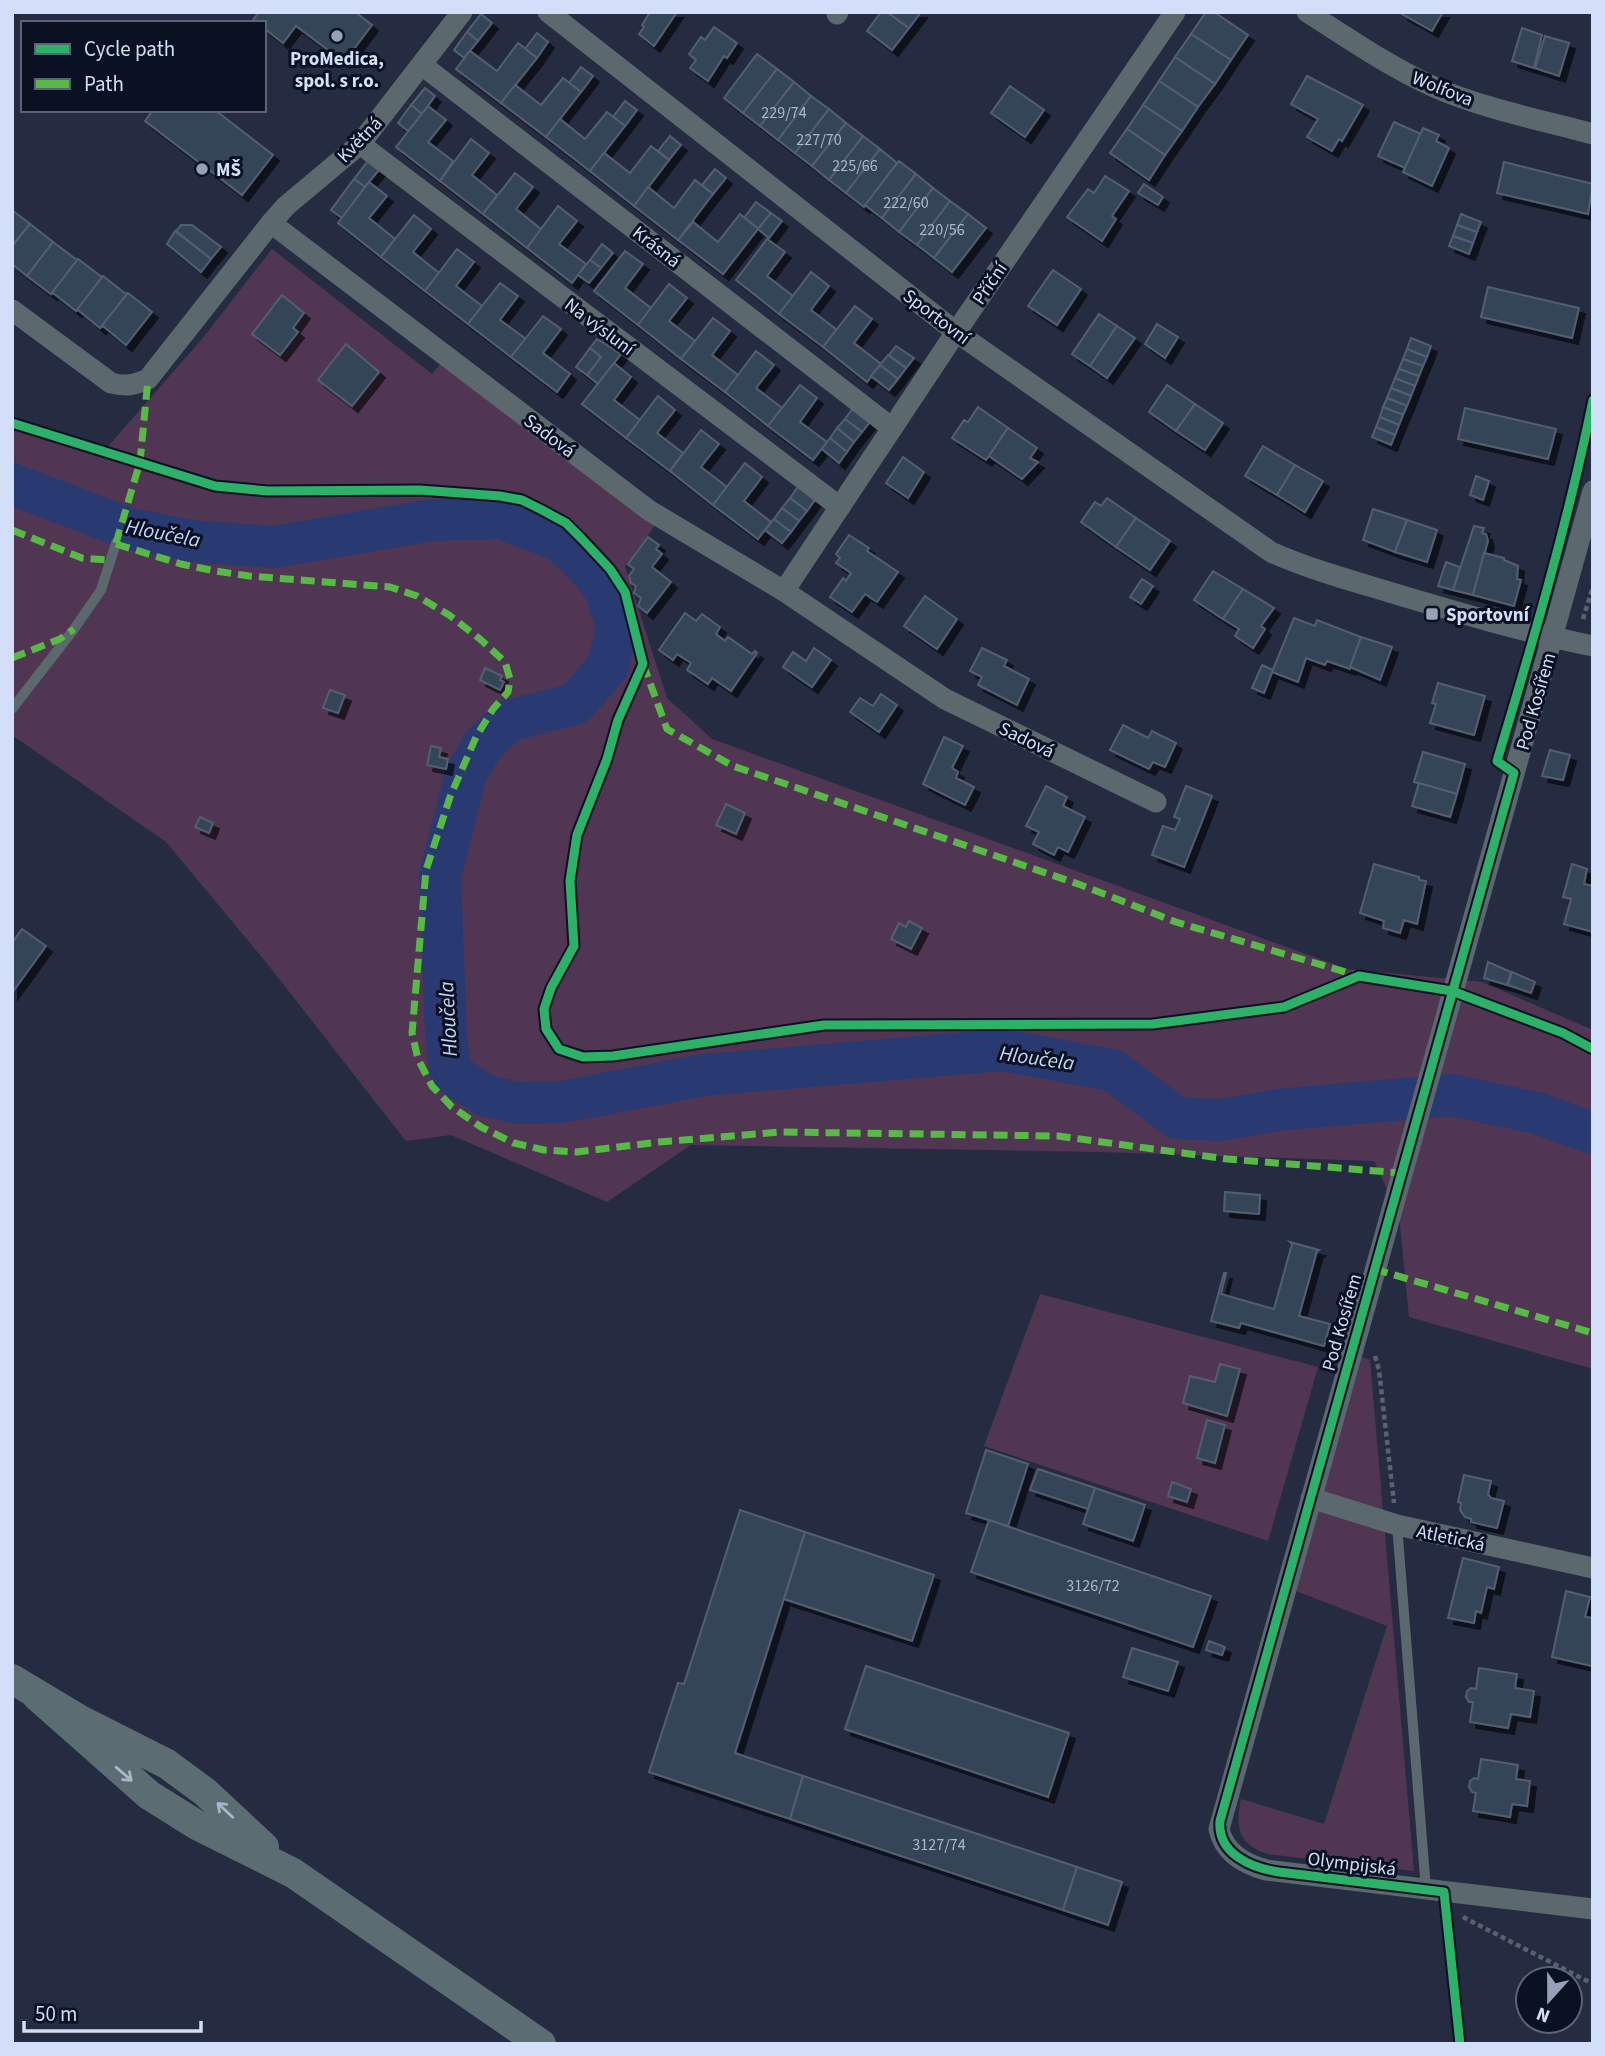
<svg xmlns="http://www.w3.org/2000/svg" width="1605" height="2056" font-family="'Source Sans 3',sans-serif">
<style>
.green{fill:#513654}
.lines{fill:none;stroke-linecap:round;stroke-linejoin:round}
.river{stroke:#283a71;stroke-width:42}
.building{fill:#364559;stroke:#535e70;stroke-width:2;filter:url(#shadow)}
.path{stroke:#59636d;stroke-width:4.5;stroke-dasharray:5 3.5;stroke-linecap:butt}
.service{stroke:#5b686d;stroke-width:10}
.minor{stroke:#5b686d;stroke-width:21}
.secondary{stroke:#5c6c73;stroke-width:30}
.quiet{stroke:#58b947;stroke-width:7;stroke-dasharray:14 7;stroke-linecap:butt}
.cycleway-casing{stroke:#0a1123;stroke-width:13}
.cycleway{stroke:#2db169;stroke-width:9}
.oneway{stroke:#a9b6c9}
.poi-dot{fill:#96a0b8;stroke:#0a1123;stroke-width:2.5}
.labels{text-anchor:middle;stroke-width:6;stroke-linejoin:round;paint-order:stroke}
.number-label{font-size:16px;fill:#acb8d0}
.poi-label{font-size:19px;font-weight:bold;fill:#d3def8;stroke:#0a1123;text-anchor:start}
.street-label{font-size:19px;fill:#d3def8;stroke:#0a1123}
.water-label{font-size:21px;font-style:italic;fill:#c5d5f9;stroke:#0a1123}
</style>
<defs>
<filter id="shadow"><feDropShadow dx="6" dy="6" stdDeviation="0" flood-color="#0009"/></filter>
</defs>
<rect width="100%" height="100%" fill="#252c42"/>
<g class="green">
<polygon points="272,249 432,374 442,362 655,525 625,567 667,698 712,739 1347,969 1482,982 1593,1030 1593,1369 1409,1317 1399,1215 1374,1161 1101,1152 691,1145 607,1202 451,1135 406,1141 265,961 166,842 12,735 12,422 104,451 202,339"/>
<polygon points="1040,1294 1318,1367 1268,1541 984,1446"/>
<path d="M 1362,1357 L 1370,1360 L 1414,1871 L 1268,1854 C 1238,1845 1235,1827 1241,1799 L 1324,1824 L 1387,1626 L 1296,1591 Z"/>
</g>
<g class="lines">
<polyline class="river" points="12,484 127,528 191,541 272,547 432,520 500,518 559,540 585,564 606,590 617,628 608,666 575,704 508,721 482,746 466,774 440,876 446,1036 451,1073 484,1095 518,1103 561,1102 705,1075 1002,1050 1112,1070 1177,1118 1220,1120 1276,1110 1452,1095 1536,1113 1593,1133"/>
</g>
<g class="building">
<polygon points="259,12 355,12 372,25 344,62 296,26 283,43 264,28 264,23 257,23 253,20"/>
<polygon points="650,12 677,12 654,46 639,34 644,27 642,25"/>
<polygon points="881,12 887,12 909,28 892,50 867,31"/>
<polygon points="887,12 921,12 909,28"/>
<polygon points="1206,12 1214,12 1248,35 1231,60 1191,34"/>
<polygon points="1403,12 1443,12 1432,31 1402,14"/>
<polygon points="481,14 492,23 478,41 467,32"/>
<polygon points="714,27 737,43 727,58 724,56 708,81 690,68 696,60 689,54 701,37 705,40"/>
<polygon points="1522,28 1542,35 1534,68 1512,61"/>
<polygon points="467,32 478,41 464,58 454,50"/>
<polygon points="537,33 548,42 537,58 525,49"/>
<polygon points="1191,34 1231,60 1215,84 1175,57"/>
<polygon points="1545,36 1569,43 1559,76 1535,68"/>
<polygon points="518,43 537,58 501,103 456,69 470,51 497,71"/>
<polygon points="757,54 777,69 743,113 724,98"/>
<polygon points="1175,57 1215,84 1198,107 1159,81"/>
<polygon points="581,67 593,76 581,92 569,83"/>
<polygon points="777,69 794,82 760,126 743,113"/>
<polygon points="1307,76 1363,105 1342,141 1339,139 1332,151 1307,137 1318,119 1291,104"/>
<polygon points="563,78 581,92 546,137 501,103 515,85 541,105"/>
<polygon points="1159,81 1198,107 1182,131 1143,105"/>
<polygon points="794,82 811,96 778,140 760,126"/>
<polygon points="1010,86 1044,110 1025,137 991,113"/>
<polygon points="425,88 435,96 422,114 411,105"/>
<polygon points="811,96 829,109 795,153 778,140"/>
<polygon points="625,101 637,110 625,126 613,117"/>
<polygon points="411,105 422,114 408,131 398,123"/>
<polygon points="1143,105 1182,131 1165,155 1127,129"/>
<polygon points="428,106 446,120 428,142 453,161 440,181 396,147"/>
<polygon points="829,109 846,123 812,166 795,153"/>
<polygon points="153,110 215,110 273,155 242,195 145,121"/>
<polygon points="607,112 625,126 590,171 546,137 560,119 585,139"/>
<polygon points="1394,122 1421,134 1405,168 1378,156"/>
<polygon points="846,123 863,136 829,180 812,166"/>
<polygon points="1423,128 1439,135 1436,141 1449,148 1432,186 1403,172"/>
<polygon points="1127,129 1165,155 1149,180 1110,153"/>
<polygon points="670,136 681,145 669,160 658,151"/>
<polygon points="863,136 880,149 846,193 829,180"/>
<polygon points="471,139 489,153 472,175 497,195 483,214 440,181"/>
<polygon points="651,146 669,160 634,206 590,171 604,153 630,173"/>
<polygon points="880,149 897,163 864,207 846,193"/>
<polygon points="368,161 379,170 365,187 354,179"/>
<polygon points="899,161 916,174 882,218 865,205"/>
<polygon points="1504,162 1593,184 1588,214 1497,193"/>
<polygon points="715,169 726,178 713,194 702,185"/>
<polygon points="515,173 533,187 516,209 541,229 527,248 483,214"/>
<polygon points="916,174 933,188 899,232 882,218"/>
<polygon points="1105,176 1129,191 1112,216 1116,219 1102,241 1067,217 1088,189 1094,193"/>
<polygon points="354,179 365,187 342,218 331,210"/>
<polygon points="695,180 713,194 678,240 634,206 648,187 674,208"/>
<polygon points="369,182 387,196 369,218 395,239 381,257 338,223"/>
<polygon points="1144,184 1163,197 1158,205 1138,193"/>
<polygon points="933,188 950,201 917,245 899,232"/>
<polygon points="950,201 968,214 934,258 917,245"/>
<polygon points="756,202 771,213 758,229 744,218"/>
<polygon points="558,206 577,221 559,244 586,264 572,283 527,248"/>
<polygon points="12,210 30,224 12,246"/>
<polygon points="771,213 782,221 769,238 758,229"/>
<polygon points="740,214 758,229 723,274 678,240 693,222 718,242"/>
<polygon points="968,214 986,228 952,272 934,258"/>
<polygon points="1461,214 1481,222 1477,232 1457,225"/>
<polygon points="414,215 431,229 413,252 439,273 425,291 381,257"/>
<polygon points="30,224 53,242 27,276 12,264 12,246"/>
<polygon points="181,225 192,225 221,247 211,259 176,231"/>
<polygon points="1457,225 1477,232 1473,243 1453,236"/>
<polygon points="175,231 211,259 201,272 167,244"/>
<polygon points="1453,236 1473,243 1469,254 1449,246"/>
<polygon points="767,239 785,252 767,276 793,296 779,314 736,280"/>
<polygon points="53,242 77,260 78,259 51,294 27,276"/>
<polygon points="602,244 613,253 601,268 590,260"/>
<polygon points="457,249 474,262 456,286 482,306 468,324 425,291"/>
<polygon points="625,251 643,264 625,288 651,308 638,325 594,291"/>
<polygon points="78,259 102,277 103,276 76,311 53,293 51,294"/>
<polygon points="590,260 601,268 589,283 578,275"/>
<polygon points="1053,270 1081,289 1057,325 1028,306"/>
<polygon points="811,272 829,286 811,310 837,330 823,347 779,314"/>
<polygon points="103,276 126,294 128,293 100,328 78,310 76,311"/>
<polygon points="500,283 518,296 500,320 526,339 511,357 468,324"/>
<polygon points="669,284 687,298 669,321 695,341 681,359 638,325"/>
<polygon points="1488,287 1579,308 1572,338 1481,317"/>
<polygon points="128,293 152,312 126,345 103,326 100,328"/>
<polygon points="282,295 304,313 293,328 298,332 280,355 252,334"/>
<polygon points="855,306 872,319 854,343 881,364 867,382 823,347"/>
<polygon points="1099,314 1117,326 1090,366 1072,354"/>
<polygon points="543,316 561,329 543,353 570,374 557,392 511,357"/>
<polygon points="713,318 730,331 712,355 738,375 725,392 681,359"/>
<polygon points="1157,324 1178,337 1165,358 1145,344"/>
<polygon points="1117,326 1135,338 1107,378 1090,366"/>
<polygon points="1411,338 1431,346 1427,357 1407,349"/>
<polygon points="597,339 621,354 598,384 587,375 601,357 590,348"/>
<polygon points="346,344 379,372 352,406 318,380"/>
<polygon points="896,346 914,358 906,368 889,355"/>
<polygon points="590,348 601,357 587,375 576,367"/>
<polygon points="1407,349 1427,357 1423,366 1403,359"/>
<polygon points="756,351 774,365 756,388 782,408 768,426 725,392"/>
<polygon points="888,355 906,368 898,379 880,365"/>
<polygon points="1403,359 1423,366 1419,376 1399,369"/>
<polygon points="614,363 631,377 614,400 640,420 626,438 582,404"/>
<polygon points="880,365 898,379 889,390 871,376"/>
<polygon points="1399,369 1419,376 1415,386 1395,378"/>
<polygon points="1395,378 1415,386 1411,396 1391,388"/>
<polygon points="800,385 817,398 800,422 827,442 813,460 768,426"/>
<polygon points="1167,385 1195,404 1176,431 1149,412"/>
<polygon points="1391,388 1411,396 1407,406 1387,398"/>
<polygon points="658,396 675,410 657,433 683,453 670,471 626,438"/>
<polygon points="1387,398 1407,406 1403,415 1383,407"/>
<polygon points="1195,404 1223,423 1205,450 1176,431"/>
<polygon points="978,407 1008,428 986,460 952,438 964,420 968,422"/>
<polygon points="1383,407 1403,415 1399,425 1380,417"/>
<polygon points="853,408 870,422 862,432 845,419"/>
<polygon points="1465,408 1556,429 1548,459 1458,439"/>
<polygon points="1380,417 1399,425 1395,435 1376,427"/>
<polygon points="845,419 862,432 854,442 837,428"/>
<polygon points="1376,427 1395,435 1391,445 1372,437"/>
<polygon points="837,428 854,442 847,452 830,438"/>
<polygon points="1008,428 1037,448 1030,458 1038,462 1022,479 989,456"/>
<polygon points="701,430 719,444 701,467 727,487 713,505 670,471"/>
<polygon points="830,438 847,452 839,463 822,449"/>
<polygon points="1263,446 1295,465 1277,495 1245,476"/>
<polygon points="903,457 924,472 908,498 886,483"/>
<polygon points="745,463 762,477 744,501 771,522 758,539 713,505"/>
<polygon points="1295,465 1323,481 1305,512 1277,495"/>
<polygon points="1476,476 1489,481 1483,500 1470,495"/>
<polygon points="798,487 815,500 807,511 790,498"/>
<polygon points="790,498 807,511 799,521 782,508"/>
<polygon points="1107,498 1136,518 1116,547 1081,522 1095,502 1101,506"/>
<polygon points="782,508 799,521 791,532 774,519"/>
<polygon points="1373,509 1407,520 1395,552 1363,540"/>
<polygon points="1136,518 1170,541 1150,570 1116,547"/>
<polygon points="774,519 791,532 782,543 765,530"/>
<polygon points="1407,520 1437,530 1427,562 1395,552"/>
<polygon points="1474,526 1484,528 1482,533 1486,534 1488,541 1473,595 1453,590"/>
<polygon points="849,535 869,548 867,551 898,572 877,602 865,594 852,612 830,597 843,578 846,581 851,573 836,563 840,558 836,554"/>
<polygon points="648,537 659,545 656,549 662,554 652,567 671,582 647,613 638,606 641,598 634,593 636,586 631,583 629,576 634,569 628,564"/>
<polygon points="1484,553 1504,558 1504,560 1518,566 1517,579 1521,580 1514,606 1473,595"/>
<polygon points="1446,562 1460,567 1453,590 1438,586"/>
<polygon points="1213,571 1243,589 1223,619 1194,600"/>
<polygon points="1142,579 1153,586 1141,604 1130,597"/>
<polygon points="1243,589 1274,608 1261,626 1265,629 1253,648 1235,636 1239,629 1223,619"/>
<polygon points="925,596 957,619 937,649 904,626"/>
<polygon points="685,613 696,621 702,614 720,627 716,634 725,641 728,637 752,654 755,651 757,653 731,691 712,678 708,684 687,670 691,663 677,654 673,660 659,650"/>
<polygon points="1294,618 1315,626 1317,620 1361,637 1350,669 1327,661 1325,665 1306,658 1298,682 1272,672"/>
<polygon points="1361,637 1392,647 1380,680 1350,667"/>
<polygon points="814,648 831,660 812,687 783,667 793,652 806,661"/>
<polygon points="982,648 1007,660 1004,666 1029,679 1017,705 978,685 982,677 970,671"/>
<polygon points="1262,665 1273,670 1264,693 1252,688"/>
<polygon points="485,668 502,676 500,680 504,682 500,690 480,680"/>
<polygon points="1438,683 1485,696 1474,735 1430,723 1436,704 1432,703"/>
<polygon points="330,690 345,695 338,713 323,708"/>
<polygon points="881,694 897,705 879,732 850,712 860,698 873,706"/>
<polygon points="1123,725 1148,738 1152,731 1176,743 1165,767 1153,762 1149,769 1110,750"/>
<polygon points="944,737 963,746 952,768 958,772 956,778 974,787 965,805 923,784"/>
<polygon points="431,746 441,748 439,757 448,759 446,769 427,765"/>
<polygon points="1550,750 1570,755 1563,780 1542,776"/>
<polygon points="1423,752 1465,764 1457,794 1414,782"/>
<polygon points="1419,783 1457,794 1450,817 1412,806"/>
<polygon points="1046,786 1067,797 1063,806 1085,817 1068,852 1058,847 1054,855 1033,844 1039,832 1026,826"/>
<polygon points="1186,786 1212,796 1184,867 1152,855 1163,826 1175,830 1180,819 1174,817"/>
<polygon points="726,804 745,813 736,834 716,825"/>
<polygon points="200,817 213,823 209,833 195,827"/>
<polygon points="1374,864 1419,877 1419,880 1426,881 1417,924 1404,920 1400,933 1383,928 1384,921 1360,913"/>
<polygon points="1572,864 1587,869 1584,884 1593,886 1593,932 1564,924 1571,899 1563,897"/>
<polygon points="909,921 922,928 911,949 891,939 899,923 906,927"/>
<polygon points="22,929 46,946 12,993 12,943"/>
<polygon points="1488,962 1511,972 1507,985 1484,978"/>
<polygon points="1512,972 1535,982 1531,993 1508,985"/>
<polygon points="1225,1192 1260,1195 1259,1214 1224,1211"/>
<polygon points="1290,1242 1319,1250 1317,1251 1299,1316 1330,1324 1324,1346 1241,1323 1239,1328 1211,1321 1224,1273 1226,1273 1221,1294 1274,1309 1292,1244"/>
<polygon points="1220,1364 1240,1369 1227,1416 1183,1403 1190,1376 1215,1382"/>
<polygon points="1207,1420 1225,1425 1215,1463 1197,1458"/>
<polygon points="986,1450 1028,1464 1008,1526 966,1513"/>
<polygon points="1038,1469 1095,1488 1088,1509 1030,1490"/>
<polygon points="1464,1475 1491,1481 1488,1494 1491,1498 1504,1501 1497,1528 1471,1522 1471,1519 1465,1517 1460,1510 1461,1503 1458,1502"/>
<polygon points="1172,1482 1191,1489 1187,1502 1168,1496"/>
<polygon points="1095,1488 1145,1505 1133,1541 1083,1524"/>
<polygon points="740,1510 805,1532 735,1753 803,1776 790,1819 649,1772 678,1683 684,1684"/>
<polygon points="989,1520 1211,1596 1193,1647 971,1572"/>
<polygon points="805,1532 934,1575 912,1641 784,1599"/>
<polygon points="1463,1558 1499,1567 1494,1589 1487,1587 1481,1613 1476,1611 1474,1623 1448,1618"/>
<polygon points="1566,1591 1590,1597 1585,1617 1593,1618 1592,1666 1552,1657"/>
<polygon points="1209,1641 1225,1647 1222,1655 1206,1650"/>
<polygon points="1132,1648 1178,1662 1168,1691 1123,1677"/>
<polygon points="866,1666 1069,1733 1048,1797 845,1729"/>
<polygon points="1479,1668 1517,1674 1515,1688 1534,1691 1530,1717 1511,1714 1508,1728 1470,1722 1473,1702 1469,1702 1466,1697 1467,1691 1471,1688 1476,1689"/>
<polygon points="1481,1759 1518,1765 1516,1779 1530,1781 1527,1806 1512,1804 1510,1817 1473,1811 1476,1793 1472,1792 1469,1787 1470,1781 1474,1778 1478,1779"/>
<polygon points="803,1776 1077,1867 1063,1910 790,1819"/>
<polygon points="1077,1867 1122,1882 1108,1925 1063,1910"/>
</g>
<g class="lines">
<g class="path">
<polyline points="1583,619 1593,586"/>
<polyline points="1375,1356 1379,1370 1394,1503"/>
<polyline points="1463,1917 1593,1984"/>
</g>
<g class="service">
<polyline points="12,709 74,629 101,590 116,543"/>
<polyline points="1397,1525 1426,1890"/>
</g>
<g class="minor">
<path d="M 548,12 L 956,332 L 1271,552 C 1309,569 1349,580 1389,592 C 1456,612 1524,632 1593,646"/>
<path d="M 1307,12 C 1348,38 1388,66 1432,86 C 1480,108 1542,120 1593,134"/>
<polyline points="837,14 838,12"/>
<polyline points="422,65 892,428"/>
<polyline points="360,144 840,507"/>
<polyline points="271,223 650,511 784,591 945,699 1156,802"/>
<path d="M 12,310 L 111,383 C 125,387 135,385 148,379 L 271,223 L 286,206 L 360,144 L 462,12"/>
<path d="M 1593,491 L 1219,1829 C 1224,1852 1244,1864 1266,1870 L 1593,1909"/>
<polyline points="784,591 956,332 1175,12"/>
<polyline points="1311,1498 1397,1525 1593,1568"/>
</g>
<g class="secondary">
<polyline points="12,1679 82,1721 167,1764 205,1792 264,1847"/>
<polyline points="37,1696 149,1795 197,1825 293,1873 541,2044"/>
</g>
<g class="quiet">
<polyline points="12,530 82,558 109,560"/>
<polyline points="116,543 140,462 148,379"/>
<polyline points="116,544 181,564 215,571 249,576 390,587 417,596 449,615 480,639 505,662 510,679 508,692 493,709 476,737 450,797 426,870 412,1033 418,1059 432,1086 452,1107 481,1127 514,1143 544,1150 577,1152 659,1142 781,1132 1058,1136 1227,1159 1401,1173"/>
<polyline points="12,658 60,639 74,629"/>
<polyline points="643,664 667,729 733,766 1081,885 1176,922 1359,976"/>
<polyline points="1374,1269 1593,1333"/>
</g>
<defs>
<g id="cycleway">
<polyline points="12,423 215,486 268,491 420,490 500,496 522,500 542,510 566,523 581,538 610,569 625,592 643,664 618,720 607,759 577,835 570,881 574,946 551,988 544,1009 546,1029 559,1049 583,1057 613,1056 824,1025 1153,1024 1284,1007 1359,976 1452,991 1563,1033 1593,1049"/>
<path d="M 1460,2044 L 1444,1892 L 1279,1872 C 1252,1868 1217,1854 1220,1821 L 1514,773 L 1497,761 C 1533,642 1568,522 1593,400"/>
</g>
</defs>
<use href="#cycleway" class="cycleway-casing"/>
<use href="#cycleway" class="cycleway"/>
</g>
<defs><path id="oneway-shaft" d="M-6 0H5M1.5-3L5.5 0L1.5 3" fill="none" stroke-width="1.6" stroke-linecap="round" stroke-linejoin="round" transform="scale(1.75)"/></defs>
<g class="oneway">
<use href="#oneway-shaft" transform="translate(124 1774) rotate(41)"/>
<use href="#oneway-shaft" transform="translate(225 1810) rotate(-137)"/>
</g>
<g class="poi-dot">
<circle cx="337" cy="36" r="7"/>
<circle cx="202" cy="169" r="7"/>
<rect x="1425" y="607" width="14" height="14" rx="3.5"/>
</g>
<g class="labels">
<g class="number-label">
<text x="784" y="118">229/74</text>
<text x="819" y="145">227/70</text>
<text x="855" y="171">225/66</text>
<text x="906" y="208">222/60</text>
<text x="942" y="235">220/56</text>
<text x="1093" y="1591">3126/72</text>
<text x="939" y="1850">3127/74</text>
</g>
<g class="poi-label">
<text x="337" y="65" text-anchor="middle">ProMedica,<tspan x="337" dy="22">spol. s r.o.</tspan></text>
<text x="216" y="176">MŠ</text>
<text x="1446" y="621">Sportovní</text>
</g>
<g class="street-label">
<text transform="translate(1443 88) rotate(22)" y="7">Wolfova</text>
<text transform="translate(359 139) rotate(-46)" y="7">Květná</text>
<text transform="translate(657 246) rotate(38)" y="7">Krásná</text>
<text transform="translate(989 283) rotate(-56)" y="7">Příční</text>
<text transform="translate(937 316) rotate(37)" y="7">Sportovní</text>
<text transform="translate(600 326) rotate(37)" y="7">Na výsluní</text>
<text transform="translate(550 435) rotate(37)" y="7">Sadová</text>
<text transform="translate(1535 701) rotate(-74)" y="7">Pod Kosířem</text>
<text transform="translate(1027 739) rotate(26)" y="7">Sadová</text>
<text transform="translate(1341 1322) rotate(-74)" y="7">Pod Kosířem</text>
<text transform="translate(1451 1537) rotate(12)" y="7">Atletická</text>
<text transform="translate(1352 1863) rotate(7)" y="7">Olympijská</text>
</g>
<g class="water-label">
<text transform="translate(163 533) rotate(11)" y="7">Hloučela</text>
<text transform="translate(448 1019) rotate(-93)" y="7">Hloučela</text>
<text transform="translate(1037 1058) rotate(8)" y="7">Hloučela</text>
</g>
</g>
<rect width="1605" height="2056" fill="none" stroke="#d3def8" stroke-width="28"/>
<rect x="21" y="21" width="245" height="91" fill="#0a1123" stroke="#5a6378" stroke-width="2"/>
<rect x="35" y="44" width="35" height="10" fill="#2db169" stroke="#5a6378" stroke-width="2"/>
<text x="84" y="56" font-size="21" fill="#d3def8">Cycle path</text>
<rect x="35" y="79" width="35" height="10" fill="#58b947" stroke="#5a6378" stroke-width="2"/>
<text x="84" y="91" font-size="21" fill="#d3def8">Path</text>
<g transform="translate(1549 2000) rotate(201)"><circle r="33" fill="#0a1123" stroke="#5a6378" stroke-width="2"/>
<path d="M0-5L12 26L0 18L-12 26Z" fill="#96a0b8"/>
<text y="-10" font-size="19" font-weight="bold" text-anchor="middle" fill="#d3def8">N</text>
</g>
<path d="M24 2021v10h177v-10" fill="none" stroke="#d3def8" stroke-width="3.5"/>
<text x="35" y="2021" font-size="21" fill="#d3def8" stroke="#0a1123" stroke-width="5" paint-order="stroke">50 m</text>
</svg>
